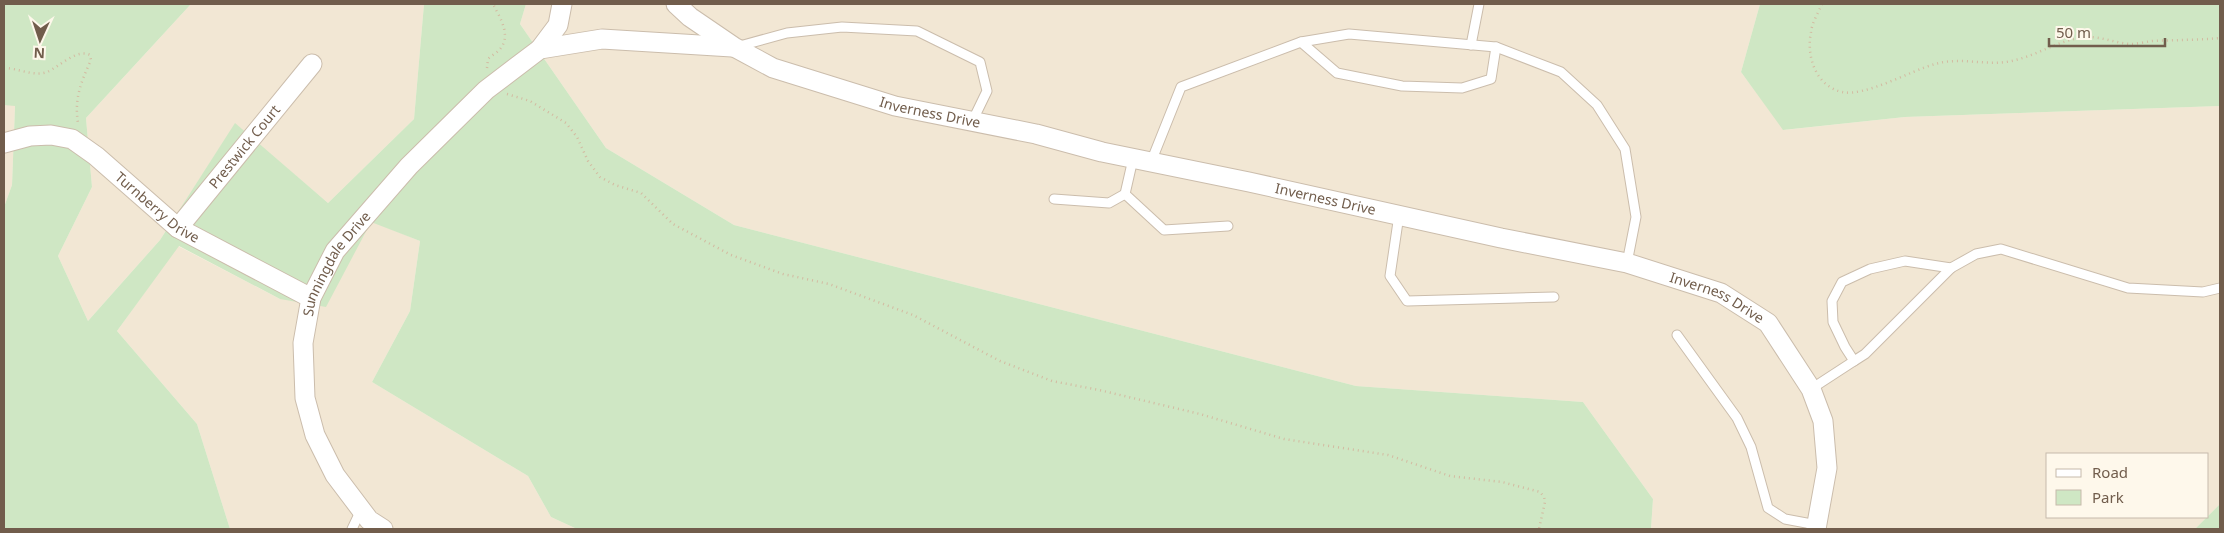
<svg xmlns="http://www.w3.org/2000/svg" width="2224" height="533" font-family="'Noto Sans',sans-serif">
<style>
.residential{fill:#f2e7d4}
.green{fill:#cfe7c4}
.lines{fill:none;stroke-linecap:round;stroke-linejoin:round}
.service-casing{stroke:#cbbdac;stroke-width:11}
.minor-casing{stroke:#cbbdac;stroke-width:21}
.path{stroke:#d3baa1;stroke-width:2.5;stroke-dasharray:1 4;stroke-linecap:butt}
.service{stroke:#fff;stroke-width:9}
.minor{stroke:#fff;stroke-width:19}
.labels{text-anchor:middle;stroke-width:4;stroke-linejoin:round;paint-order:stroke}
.street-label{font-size:14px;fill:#715d4c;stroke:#fef8eb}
</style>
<rect width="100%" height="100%" fill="#fbf4e5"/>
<g class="residential">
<polygon points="191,4 424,4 414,119 328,203 235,124 160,240 88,321 58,256 92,187 86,118"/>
<polygon points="526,4 1760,4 1741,72 1784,130 1905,117 2220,106 2220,504 2208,516 2208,454 2048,454 2048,517 2207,517 2195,529 1651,529 1653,499 1583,402 1356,386 734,225 606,148 520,24"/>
<polygon points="4,105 15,105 12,185 4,207"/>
<polygon points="371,221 420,241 410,311 372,382 528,476 551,517 577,529 230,529 197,424 117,331 178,246 280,299"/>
</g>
<g class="green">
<polygon points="4,4 191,4 86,118 92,187 58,256 88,321 160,240 235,123 328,203 414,119 424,4 526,4 520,24 606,148 734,225 1356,386 1583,402 1653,499 1651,529 577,529 551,517 528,476 372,382 410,311 420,241 371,222 326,307 280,299 179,246 117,331 197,424 230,529 4,529 4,207 12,185 15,106 4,105"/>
<polygon points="1760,4 2220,4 2220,106 1905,117 1783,130 1741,72"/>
<polygon points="2220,504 2220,529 2195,529"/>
</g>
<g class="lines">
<defs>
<g id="service">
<polyline points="1301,42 1337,73 1402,86 1462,88 1491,79 1496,47"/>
<polyline points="1471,45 1479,4"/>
<polyline points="736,47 787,33 842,27 917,31 980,62 987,91 972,122"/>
<polyline points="1133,159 1125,194 1164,230 1228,226"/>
<polyline points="1151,162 1181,87 1301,42 1349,34 1496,47 1561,72 1597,105 1625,149 1636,217 1627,263"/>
<polyline points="1054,199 1109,203 1125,194"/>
<polyline points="1399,215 1390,276 1407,301 1554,297"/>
<polyline points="1677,335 1737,418 1751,447 1768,508 1785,519 1817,525"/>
<polyline points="1854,361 1865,354 1951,268"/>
<polyline points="1811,389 1854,361 1845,347 1833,322 1832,301 1842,282 1870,269 1905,261 1951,268 1976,254 2001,249 2128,288 2203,292 2220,288"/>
<polyline points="352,529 361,510"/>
</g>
<g id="minor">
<path id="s1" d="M 676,4 L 690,17 L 734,47 L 773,68 L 895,106 L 1036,134 L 1102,152 L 1249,182 L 1501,238 L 1627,263 L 1721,293 L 1768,323 L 1811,389 L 1823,421 L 1827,468 L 1816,529"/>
<polyline points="540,49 558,25 562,4"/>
<path id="s2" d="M 4,143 L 30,136 L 51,135 L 72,139 L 96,156 L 178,228 L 311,298"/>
<path id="s3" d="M 178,228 L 312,64"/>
<path id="s4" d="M 383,529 L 369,520 L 335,475 L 315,435 L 305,398 L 303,343 L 311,298 L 335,251 L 409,166 L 486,90 L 540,49 L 602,39 L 732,47"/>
</g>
</defs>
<use href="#service" class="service-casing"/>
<use href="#minor" class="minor-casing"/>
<g class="path">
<path d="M 1822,4 C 1818,13 1812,23 1811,32 C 1806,57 1816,86 1842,92 C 1865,97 1910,71 1935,64 C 1959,57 1982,65 2006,62 C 2034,58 2057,40 2085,37 C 2100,36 2115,43 2130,44 C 2137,44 2145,42 2152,41 C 2175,40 2198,40 2220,38"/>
<path d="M 4,68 C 18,68 34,77 47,72 C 59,67 77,48 90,55 L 91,60 C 81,82 74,99 78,123"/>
<path d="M 487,68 L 488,59 C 492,55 497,53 500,49 C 512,35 499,16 493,4"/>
<polyline points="507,94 530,101 566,123 577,137 588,161 600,177 615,185 641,193 673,224 731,255 783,274 829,284 913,315 1000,361 1052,381 1099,390 1200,414 1284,439 1388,455 1450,476 1502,482 1540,492 1544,497 1545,502 1539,529"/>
</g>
<use href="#service" class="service"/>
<use href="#minor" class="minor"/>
</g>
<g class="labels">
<g class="street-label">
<text dy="5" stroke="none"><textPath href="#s1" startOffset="280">Inverness Drive</textPath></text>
<text dy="5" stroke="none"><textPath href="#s3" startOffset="105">Prestwick Court</textPath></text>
<text dy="5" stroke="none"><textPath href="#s1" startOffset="685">Inverness Drive</textPath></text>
<text dy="5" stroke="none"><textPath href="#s2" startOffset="179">Turnberry Drive</textPath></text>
<text dy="5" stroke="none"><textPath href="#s4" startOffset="299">Sunningdale Drive</textPath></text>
<text dy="5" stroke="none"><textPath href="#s1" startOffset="1090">Inverness Drive</textPath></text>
</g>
</g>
<rect width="2224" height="533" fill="none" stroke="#715d4c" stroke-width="10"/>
<rect x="2046" y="453" width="162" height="65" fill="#fef8eb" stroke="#c6baab"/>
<rect x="2056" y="469" width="25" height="8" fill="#ffffff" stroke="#c6baab"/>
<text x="2092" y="478" font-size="15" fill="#715d4c">Road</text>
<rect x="2056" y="490" width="25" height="15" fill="#cfe7c4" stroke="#c6baab"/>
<text x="2092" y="503" font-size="15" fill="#715d4c">Park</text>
<g transform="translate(40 40) rotate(183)" stroke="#fef8eb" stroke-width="4" paint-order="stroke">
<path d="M0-4L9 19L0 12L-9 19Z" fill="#715d4c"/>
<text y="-8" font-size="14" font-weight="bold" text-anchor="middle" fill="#715d4c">N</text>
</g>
<path d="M2049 38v8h116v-8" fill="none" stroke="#715d4c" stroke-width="2.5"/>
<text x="2056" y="38" font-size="15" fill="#715d4c" stroke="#fef8eb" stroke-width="4" paint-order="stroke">50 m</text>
</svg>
